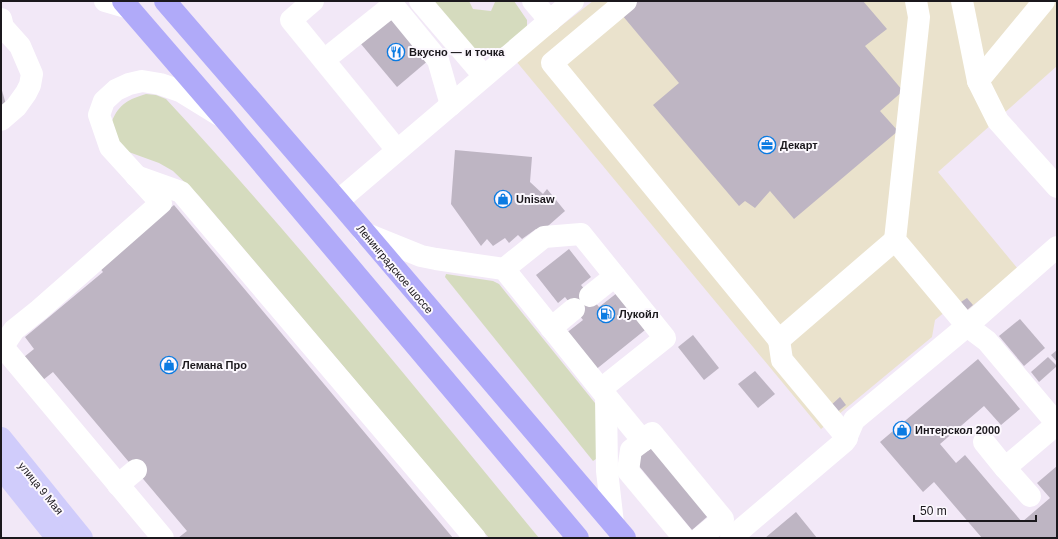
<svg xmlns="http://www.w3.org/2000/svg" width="1058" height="539" font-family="Helvetica,sans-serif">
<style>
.industrial{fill:#eae2cc}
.green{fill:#d5dbbe}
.building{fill:#beb5c3}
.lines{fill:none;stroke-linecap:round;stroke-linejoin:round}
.minor{stroke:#fff;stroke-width:22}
.major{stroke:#d0ccfb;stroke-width:22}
.highway{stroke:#b0aaf9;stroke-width:22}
.labels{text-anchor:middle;stroke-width:4;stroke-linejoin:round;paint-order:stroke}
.poi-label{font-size:11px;font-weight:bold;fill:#1b181d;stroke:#fcf8fe;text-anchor:start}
.street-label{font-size:11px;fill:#1b181d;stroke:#fcf8fe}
</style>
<rect width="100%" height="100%" fill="#f2e8f7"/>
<polygon class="industrial" points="593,1 1057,1 1057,66 938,172 1018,269 966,311 951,307 935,320 932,337 821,429 516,61"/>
<g class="green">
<polygon points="429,1 469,1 473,9 491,11 495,2 497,1 514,1 527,20 527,29 513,42 496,50 468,48"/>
<path d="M 146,94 L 156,95 L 166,99 C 297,240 417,390 539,538 L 489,538 L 199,196 L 173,171 L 159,163 L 126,151 L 121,147 L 112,121 C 119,104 129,99 146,94 Z"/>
<polygon points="446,274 493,281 499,284 595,403 598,409 596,459 593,461 445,277"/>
</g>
<g class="building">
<polygon points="638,1 863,1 887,29 865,46 903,91 880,111 898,131 794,219 770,191 755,208 745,201 739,206 653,105 679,83 622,15"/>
<polygon points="394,16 430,59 397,87 361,44"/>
<polygon points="1,87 7,108 1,110"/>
<polygon points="455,150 532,157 530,182 543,194 547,189 565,211 540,233 536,229 522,239 518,235 509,243 505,238 493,246 487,239 481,246 451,204"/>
<polygon points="174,205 453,538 178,538 187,531 53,372 43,380 24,357 34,349 25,337 103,272 99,267"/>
<polygon points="569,249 591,277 581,285 599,307 617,293 645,330 594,371 565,334 583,320 565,297 558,303 536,275"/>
<polygon points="967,298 973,305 967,310 961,302"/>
<polygon points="1020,319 1045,348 1024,366 999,336"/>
<polygon points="693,335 719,368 704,380 678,347"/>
<polygon points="1057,350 1057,362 1051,355"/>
<polygon points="1048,357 1057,366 1039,382 1031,372"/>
<polygon points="978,359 1020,409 1001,425 984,406 940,444 956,463 965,455 1022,522 1050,498 1037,483 1057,466 1057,538 982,538 934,482 923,492 880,442"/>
<polygon points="755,371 775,394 758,408 738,384"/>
<polygon points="840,397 846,405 836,413 830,406"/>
<polygon points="650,446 708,516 692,530 634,460"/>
<polygon points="796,512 817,538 765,538"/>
</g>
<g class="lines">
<g class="minor">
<polyline points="105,1 129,8"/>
<polyline points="313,1 291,20 397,150"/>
<polyline points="420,1 484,76"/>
<polyline points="533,1 550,21"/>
<polyline points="626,1 552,63 779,340 895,240"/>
<polyline points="916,1 919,17 895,240 967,326 987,341 1057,424"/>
<polyline points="962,1 978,81 998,121 1057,187"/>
<polyline points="1,19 3,27 20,46 32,74 30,85 26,93 16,107 1,120"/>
<polyline points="324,60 393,5 438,60 451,105"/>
<polyline points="978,81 1044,1"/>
<polyline points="136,176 181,192 475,538"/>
<polyline points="338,201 573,1"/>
<polyline points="364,233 421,256 436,259 504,269 606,396 607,471 613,523"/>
<polyline points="504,269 544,237 581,234 665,338 601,389"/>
<polyline points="590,296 615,276"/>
<polyline points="551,328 574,309"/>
<polyline points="779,340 782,360 847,438"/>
<polyline points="3,347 163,538"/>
<polyline points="1,349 14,330 39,310 161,203 110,147 99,115 104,101 116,90 129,84 142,81 160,84 180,91 219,115"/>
<polyline points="606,396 643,441 631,450 628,471 684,538"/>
<polyline points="643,441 652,433 723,519 700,538"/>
<polyline points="984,442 1005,468 1057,424"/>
<polyline points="1005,468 1030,496"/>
<polyline points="118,485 136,470"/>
<polyline points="731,538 845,441 854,420 967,326 1057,247"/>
</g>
<g class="major">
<polyline points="1,438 82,538"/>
<polyline points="1,468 57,538"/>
</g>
<g class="highway">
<polyline points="123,1 224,118 578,538"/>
<polyline points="165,1 338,201 625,538"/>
</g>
</g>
<defs>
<symbol id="restaurant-ring" viewBox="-11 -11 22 22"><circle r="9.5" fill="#fcf8fe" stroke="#0b7be2" stroke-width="1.5"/><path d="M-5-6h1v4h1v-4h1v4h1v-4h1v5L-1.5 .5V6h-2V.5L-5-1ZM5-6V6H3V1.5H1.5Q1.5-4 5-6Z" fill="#0b7be2"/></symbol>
<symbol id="office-ring" viewBox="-11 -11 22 22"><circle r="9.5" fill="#fcf8fe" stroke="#0b7be2" stroke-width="1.5"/><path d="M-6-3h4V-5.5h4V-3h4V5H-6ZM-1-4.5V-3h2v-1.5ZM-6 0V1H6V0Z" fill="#0b7be2"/></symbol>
<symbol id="shop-ring" viewBox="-11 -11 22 22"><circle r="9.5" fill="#fcf8fe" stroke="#0b7be2" stroke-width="1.5"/><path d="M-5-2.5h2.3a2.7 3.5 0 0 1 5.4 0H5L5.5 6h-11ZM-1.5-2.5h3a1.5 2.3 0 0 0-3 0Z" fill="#0b7be2"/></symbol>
<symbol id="fuel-ring" viewBox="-11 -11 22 22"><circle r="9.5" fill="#fcf8fe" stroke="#0b7be2" stroke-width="1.5"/><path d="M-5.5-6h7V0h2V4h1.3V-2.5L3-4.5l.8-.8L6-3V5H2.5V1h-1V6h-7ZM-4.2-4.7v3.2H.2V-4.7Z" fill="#0b7be2"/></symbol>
</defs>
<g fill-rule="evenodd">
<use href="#restaurant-ring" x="386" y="42" width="20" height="20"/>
<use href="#office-ring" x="757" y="135" width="20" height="20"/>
<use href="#shop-ring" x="493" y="189" width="20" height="20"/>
<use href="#fuel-ring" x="596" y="304" width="20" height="20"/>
<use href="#shop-ring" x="159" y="355" width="20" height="20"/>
<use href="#shop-ring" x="892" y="420" width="20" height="20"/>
</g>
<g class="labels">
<g class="poi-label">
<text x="409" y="56">Вкусно — и точка</text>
<text x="780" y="149">Декарт</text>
<text x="516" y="203">Unisaw</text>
<text x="619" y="318">Лукойл</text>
<text x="182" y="369">Лемана Про</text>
<text x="915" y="434">Интерскол 2000</text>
</g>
<g class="street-label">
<text transform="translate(395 269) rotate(50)" y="4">Ленинградское шоссе</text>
<text transform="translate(41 488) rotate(51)" y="4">улица 9 Мая</text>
</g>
</g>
<rect width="1058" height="539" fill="none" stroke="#1b181d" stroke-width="4"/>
<path d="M914 515v6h122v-6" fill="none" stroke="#1b181d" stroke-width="2"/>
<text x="920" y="515" font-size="12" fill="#1b181d" stroke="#fcf8fe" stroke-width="3" paint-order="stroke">50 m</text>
</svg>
